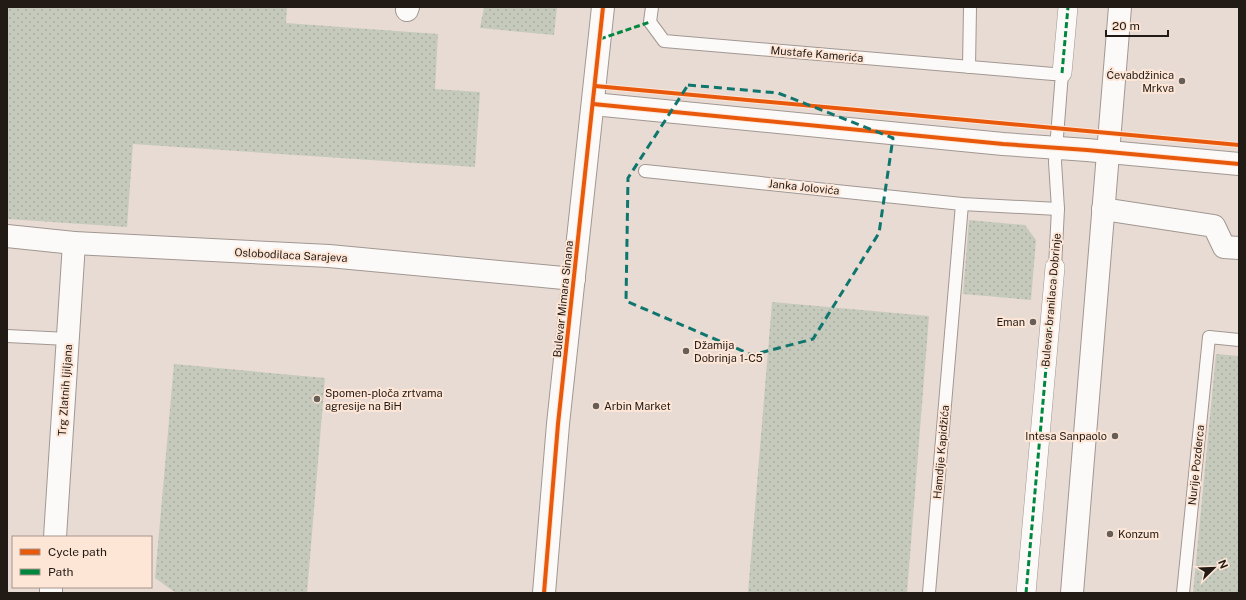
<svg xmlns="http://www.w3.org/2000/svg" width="1246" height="600" font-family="'Public Sans',sans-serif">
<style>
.grass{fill:url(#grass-dots)}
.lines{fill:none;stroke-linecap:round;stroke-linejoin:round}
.service-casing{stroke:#a19792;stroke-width:14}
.pedestrian-casing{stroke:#a19792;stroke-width:20}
.minor-casing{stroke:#a19792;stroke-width:24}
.tertiary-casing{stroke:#a19792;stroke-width:24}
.service{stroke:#fcfaf8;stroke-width:12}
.pedestrian{stroke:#fcfaf8;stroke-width:19}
.minor{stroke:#fcfaf8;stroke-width:22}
.tertiary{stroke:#fcfaf8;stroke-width:22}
.quiet{stroke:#00873e;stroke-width:3;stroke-dasharray:6 3;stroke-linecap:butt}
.cycleway-casing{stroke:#fee6d7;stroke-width:6}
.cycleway{stroke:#e8590c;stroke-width:4}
.marked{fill:none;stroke:#0f766e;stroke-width:3;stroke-dasharray:8 5;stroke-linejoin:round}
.poi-dot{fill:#675e57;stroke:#fee6d7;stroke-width:1.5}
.labels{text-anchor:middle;stroke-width:4;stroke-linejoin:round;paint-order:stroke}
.street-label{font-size:11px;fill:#221a14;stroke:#fee6d7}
.poi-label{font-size:11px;fill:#221a14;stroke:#fee6d7;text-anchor:start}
</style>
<defs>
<pattern id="grass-dots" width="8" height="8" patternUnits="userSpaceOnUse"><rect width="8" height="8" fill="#c6cabc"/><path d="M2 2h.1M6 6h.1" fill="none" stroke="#aaada1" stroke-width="1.8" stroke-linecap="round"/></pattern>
</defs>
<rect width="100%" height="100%" fill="#e8dbd3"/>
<g class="grass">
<polygon points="7,7 287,7 286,23 438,34 435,89 480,92 475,167 133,144 127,227 7,219"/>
<polygon points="484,7 557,7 554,35 480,28"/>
<polygon points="969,220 1025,225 1036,240 1031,300 963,294"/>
<polygon points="772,302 929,316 907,593 748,593"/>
<polygon points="1216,354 1239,356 1239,593 1193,593"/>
<polygon points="174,364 325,378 307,593 176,593 155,578"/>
</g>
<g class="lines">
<defs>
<g id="service">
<polyline points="652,7 650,22 664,41 1053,74 1062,73 1055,162 1058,209 1055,267"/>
<polyline points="969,67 970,7"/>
<polyline points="645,171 962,204 1058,209"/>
<polyline points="7,336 68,339"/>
<polyline points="929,593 962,204"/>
<polyline points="1183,593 1209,337 1239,340"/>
</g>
<g id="pedestrian">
<polyline points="1062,73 1068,7"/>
<polyline points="1026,593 1055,267"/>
</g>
<g id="minor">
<polyline points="407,10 408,7"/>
<polyline points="1103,209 1214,226 1224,247 1239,248"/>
<polyline points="7,236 74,243 329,256 574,279"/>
<polyline points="55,537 74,243"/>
<polyline points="51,593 51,587"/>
<polyline points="1072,593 1120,7"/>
</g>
<g id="tertiary">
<polyline points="593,104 1003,144 1087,150 1239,164"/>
<polyline points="544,593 558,424 603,7"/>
</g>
</defs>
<use href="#service" class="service-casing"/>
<use href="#pedestrian" class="pedestrian-casing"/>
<use href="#minor" class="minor-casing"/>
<use href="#tertiary" class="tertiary-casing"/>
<use href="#service" class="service"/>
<use href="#pedestrian" class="pedestrian"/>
<use href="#minor" class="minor"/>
<use href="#tertiary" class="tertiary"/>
<g class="quiet">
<polyline points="600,39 650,22"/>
<polyline points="1062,73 1068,7"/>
<polyline points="1026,593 1055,267"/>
</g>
<defs>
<g id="cycleway">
<polyline points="595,86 1239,145"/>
<polyline points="593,104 1003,144 1087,150 1239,164"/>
<polyline points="544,593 558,424 603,7"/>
</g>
</defs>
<use href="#cycleway" class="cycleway-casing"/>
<use href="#cycleway" class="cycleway"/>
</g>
<path class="marked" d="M 688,85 L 778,93 L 893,138 L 879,233 L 813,339 L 752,355 L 626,301 L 628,178 Z"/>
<g class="poi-dot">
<circle cx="1182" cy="81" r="4"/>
<circle cx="1033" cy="322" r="4"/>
<circle cx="686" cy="351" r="4"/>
<circle cx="317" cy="399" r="4"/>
<circle cx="596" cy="406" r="4"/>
<circle cx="1115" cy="436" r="4"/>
<circle cx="1110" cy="534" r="4"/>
</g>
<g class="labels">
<g class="street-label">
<text transform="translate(817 54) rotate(5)" y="4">Mustafe Kamerića</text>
<text transform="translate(804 187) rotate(6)" y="4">Janka Jolovića</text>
<text transform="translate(291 255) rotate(3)" y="4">Oslobodilaca Sarajeva</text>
<text transform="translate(563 299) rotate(-84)" y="4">Bulevar Mimara Sinana</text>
<text transform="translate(1051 300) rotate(-85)" y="4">Bulevar branilaca Dobrinje</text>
<text transform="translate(65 390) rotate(-86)" y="4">Trg Zlatnih ljiljana</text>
<text transform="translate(941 452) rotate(-85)" y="4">Hamdije Kapidžića</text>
<text transform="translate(1196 465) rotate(-84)" y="4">Nurije Pozderca</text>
</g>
<g class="poi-label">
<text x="1174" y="79" text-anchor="end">Ćevabdžinica<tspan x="1174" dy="13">Mrkva</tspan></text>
<text x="1025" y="326" text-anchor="end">Eman</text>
<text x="694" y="349">Džamija<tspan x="694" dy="13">Dobrinja 1-C5</tspan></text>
<text x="325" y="397">Spomen-ploča zrtvama<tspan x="325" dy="13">agresije na BiH</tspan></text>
<text x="604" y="410">Arbin Market</text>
<text x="1107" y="440" text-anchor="end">Intesa Sanpaolo</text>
<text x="1118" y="538">Konzum</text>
</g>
</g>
<rect width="1246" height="600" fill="none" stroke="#221a14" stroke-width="16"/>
<rect x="12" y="536" width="140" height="52" fill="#fee6d7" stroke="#a69489"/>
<rect x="20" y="549" width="20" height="6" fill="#e8590c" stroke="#a69489"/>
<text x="48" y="556" font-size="12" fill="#221a14">Cycle path</text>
<rect x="20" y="569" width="20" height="6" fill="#00873e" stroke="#a69489"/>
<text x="48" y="576" font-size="12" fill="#221a14">Path</text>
<g transform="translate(1214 568) rotate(67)" stroke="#fee6d7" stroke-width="3" paint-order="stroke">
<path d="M0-3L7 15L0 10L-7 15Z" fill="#221a14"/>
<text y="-6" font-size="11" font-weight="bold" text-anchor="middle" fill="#221a14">N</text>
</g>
<path d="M1106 30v6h62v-6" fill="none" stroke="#221a14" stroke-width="2"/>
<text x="1112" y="30" font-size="12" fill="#221a14" stroke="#fee6d7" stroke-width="3" paint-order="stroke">20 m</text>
</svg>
